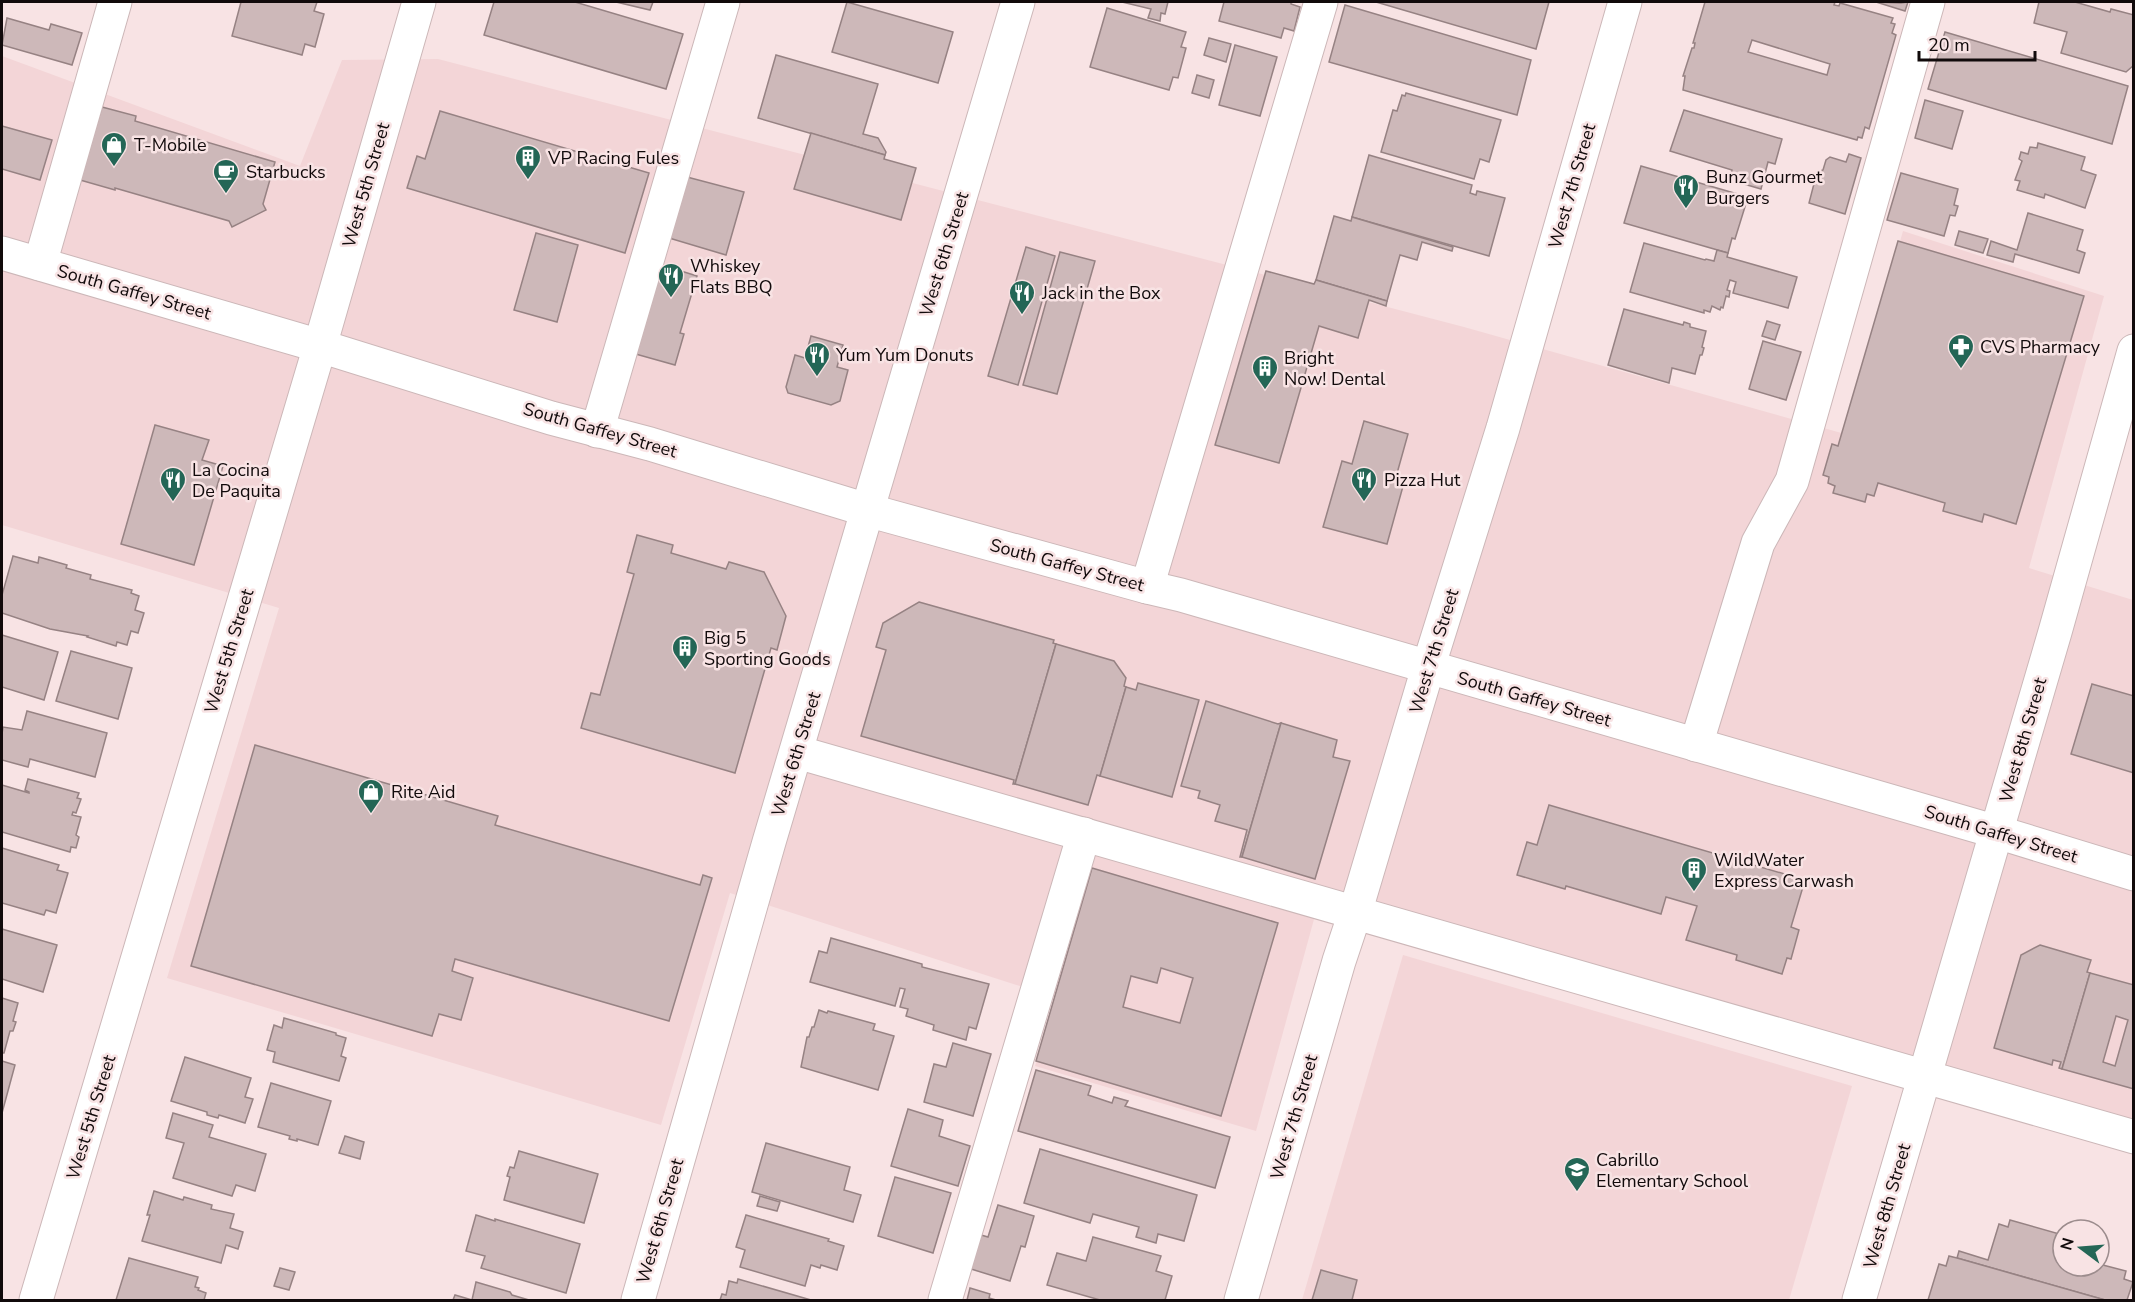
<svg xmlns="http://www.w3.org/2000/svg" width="2135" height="1302" font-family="'Nunito Sans',sans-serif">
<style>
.built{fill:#f3d5d7}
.building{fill:#cdb8b9;stroke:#968283;stroke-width:1.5;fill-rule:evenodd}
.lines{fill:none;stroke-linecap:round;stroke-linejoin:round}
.minor-casing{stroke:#ccb7b8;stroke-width:35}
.major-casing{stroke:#ccb7b8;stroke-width:35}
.minor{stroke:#fff;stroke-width:33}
.major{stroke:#fff;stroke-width:33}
.labels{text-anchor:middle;stroke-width:5;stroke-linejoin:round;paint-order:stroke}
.poi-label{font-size:18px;fill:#110a0b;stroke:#f8e3e4;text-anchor:start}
.street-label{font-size:18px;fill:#110a0b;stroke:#f8e3e4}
</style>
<rect width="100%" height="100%" fill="#f8e3e4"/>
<g class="built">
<polygon points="2,56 300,166 342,60 438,59 1464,327 1845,434 1903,231 2104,296 2029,568 2133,600 2133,1130 1322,890 1256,1131 1035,1066 1057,998 730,893 661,1125 167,978 279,608 2,525"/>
<polygon points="1403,955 1852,1086 1789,1300 1302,1300"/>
</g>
<g class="building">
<polygon points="241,2 317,2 314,11 324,14 315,47 305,44 302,55 232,36"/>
<polygon points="494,2 575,2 683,34 666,89 484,35"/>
<polygon points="616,2 653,2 650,10"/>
<polygon points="847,2 953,32 938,83 832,52"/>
<polygon points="1122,2 1168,2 1165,14 1161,13 1160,21 1148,18 1151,9"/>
<polygon points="1224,2 1291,2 1291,4 1300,7 1294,31 1284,28 1281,38 1219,21"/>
<polygon points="1376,2 1549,2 1536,49"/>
<path d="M 1705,2 L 1835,2 L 1834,5 L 1839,6 L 1840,3 L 1893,18 L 1891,23 L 1895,24 L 1892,33 L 1896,35 L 1869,129 L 1865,127 L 1862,138 L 1858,137 L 1857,140 L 1683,90 L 1685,76 L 1683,76 L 1692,48 L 1694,48 L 1695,43 L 1693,43 ZM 1752,40 L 1830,64 L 1827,75 L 1748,52 Z"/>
<polygon points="1876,2 1901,3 1908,2 1905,11"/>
<polygon points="2039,2 2075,2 2110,12 2111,9 2134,15 2134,65 2126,72 2061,53 2067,32 2034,23"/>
<polygon points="1345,5 1531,60 1517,115 1329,62"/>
<polygon points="1107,8 1186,32 1181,47 1186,48 1178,78 1173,77 1169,90 1090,67"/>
<polygon points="7,18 49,30 51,24 82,33 72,65 2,45"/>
<polygon points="1945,32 2128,86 2112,144 1928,89"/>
<polygon points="1209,38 1231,44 1226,62 1204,55"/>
<polygon points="1235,45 1277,57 1260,116 1219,105"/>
<polygon points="776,55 878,84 863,134 878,138 886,152 885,155 758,118"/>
<polygon points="1197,75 1214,80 1209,98 1192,93"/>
<polygon points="1406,93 1501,120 1489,162 1480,159 1474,179 1381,152 1393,110 1397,111 1402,95 1405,96"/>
<polygon points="1925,100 1963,111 1952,149 1915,138"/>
<polygon points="102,107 136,116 135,121 275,162 263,204 266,210 232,227 229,221 115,188 115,190 80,180"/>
<polygon points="1684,110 1782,139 1775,164 1768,162 1761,189 1730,180 1732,170 1670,151"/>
<polygon points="440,111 649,173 625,253 407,188 417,156 425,159"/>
<polygon points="2,126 52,140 40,180 2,169"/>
<polygon points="811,133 885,155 884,159 916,168 901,220 794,189"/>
<polygon points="2038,143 2085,157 2081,170 2096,175 2085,208 2045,194 2044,198 2017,190 2020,181 2015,180 2022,161 2019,159 2021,152 2028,154 2030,147 2037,148"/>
<polygon points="1849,154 1861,158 1845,214 1809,203 1817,172 1823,170 1826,160 1830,157 1846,162"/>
<polygon points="1369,155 1472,185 1470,193 1476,195 1477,191 1505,198 1489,256 1352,217"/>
<polygon points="1641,166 1748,197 1735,239 1732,238 1728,253 1624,223"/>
<polygon points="1901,173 1958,189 1954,205 1958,206 1955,216 1950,215 1944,236 1887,220"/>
<polygon points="687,177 744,192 726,255 669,238"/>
<polygon points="2028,213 2083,230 2077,250 2085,253 2079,273 2015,254 2013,262 1987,255 1991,241 2017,250"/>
<polygon points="1334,216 1351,221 1352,217 1453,247 1452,251 1422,242 1417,260 1400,255 1387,301 1316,280"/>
<polygon points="1959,231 1988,239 1983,253 1955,245"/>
<polygon points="536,233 578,245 557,322 514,310"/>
<polygon points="1898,241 2084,296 2016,524 1984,514 1982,522 1943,511 1945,503 1878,483 1874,496 1867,494 1865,502 1833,493 1835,486 1828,483 1829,477 1823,475 1832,444 1838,446"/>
<polygon points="1644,243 1705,260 1706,259 1714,261 1717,250 1728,253 1727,257 1797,277 1788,308 1733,293 1736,282 1730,280 1727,290 1730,291 1729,297 1726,296 1723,308 1721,307 1720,310 1712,306 1710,312 1704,310 1704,313 1630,292"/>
<polygon points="1026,247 1055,256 1018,385 988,376"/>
<polygon points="1060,252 1095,261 1057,394 1023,385"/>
<polygon points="662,265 697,276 680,333 684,334 675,365 632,353"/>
<polygon points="1266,271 1314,284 1316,280 1387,301 1386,306 1369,300 1358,338 1319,326 1279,463 1215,445"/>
<polygon points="1624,309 1683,325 1684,322 1690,324 1690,327 1706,331 1702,347 1704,348 1702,355 1700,355 1695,374 1672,368 1669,383 1608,365"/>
<polygon points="1767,321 1780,325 1775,340 1762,336"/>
<polygon points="811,336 843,345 837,367 848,370 840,401 831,405 788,393 786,387 795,355 805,358"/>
<polygon points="1763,341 1801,352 1786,400 1749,389"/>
<polygon points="1364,421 1408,434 1396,477 1405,479 1387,544 1323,527 1342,461 1352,464"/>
<polygon points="155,425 209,440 202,460 223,466 194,565 121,544"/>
<polygon points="637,535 673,545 671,553 726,569 729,562 764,572 786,616 777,650 771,648 735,773 581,728 591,693 600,695 634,574 627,572"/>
<polygon points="13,556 38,563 39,557 67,565 66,568 91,575 90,579 132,590 131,593 139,596 135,610 144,613 138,633 131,631 127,645 117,642 116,646 87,637 88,636 50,629 2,613 2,595"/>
<polygon points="919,602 1054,640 1053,643 1056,644 1015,784 1013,784 1014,780 861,736 886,650 876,647 883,623"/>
<polygon points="2,635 58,652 44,700 2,687"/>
<polygon points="1056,644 1114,661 1126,678 1124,686 1126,687 1100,776 1097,775 1088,805 1015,784"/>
<polygon points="71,651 132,668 118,719 56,701"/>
<polygon points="1138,683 1199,700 1172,797 1100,776 1126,687 1136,690"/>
<polygon points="2092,684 2134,696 2134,773 2071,754"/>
<polygon points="1206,701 1278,724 1281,723 1242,857 1240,857 1247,830 1215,821 1220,805 1198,798 1200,791 1181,786"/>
<polygon points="27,711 107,733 95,777 30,759 28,767 2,760 2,734 3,727 22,730"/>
<polygon points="1281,723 1337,740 1333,757 1350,761 1315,879 1242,857"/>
<polygon points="255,745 498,816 495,825 700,885 703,875 712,878 669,1021 455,959 452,971 473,978 461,1020 439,1014 432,1036 191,966"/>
<polygon points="28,779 79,793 77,798 81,799 76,813 73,812 72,815 81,817 76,835 79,837 76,848 71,847 70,852 2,832 2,785 29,793 29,792 25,790"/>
<polygon points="1549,805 1805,880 1791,927 1799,930 1791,959 1787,958 1782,974 1736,960 1737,955 1686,940 1697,906 1666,897 1661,914 1566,886 1565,889 1517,875 1527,842 1537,845"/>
<polygon points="2,848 59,865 57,870 68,873 56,913 46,910 44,915 2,903"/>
<path d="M 1092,868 L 1278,923 L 1221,1116 L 1036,1061 ZM 1161,968 L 1193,978 L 1180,1023 L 1123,1007 L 1131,976 L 1157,983 Z"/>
<polygon points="2,929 57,945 43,992 2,979"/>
<polygon points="831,938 922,964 922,967 989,984 976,1029 969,1027 966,1040 933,1030 934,1025 906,1016 908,1009 900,1007 905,989 900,988 895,1006 810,982 819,951 827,953"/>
<polygon points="2040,945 2091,960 2087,972 2090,973 2062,1069 2059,1068 2061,1062 2053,1060 2052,1065 1994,1048 2021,955"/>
<path d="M 2090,973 L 2134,985 L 2134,1089 L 2062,1069 ZM 2116,1016 L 2128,1020 L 2115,1066 L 2103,1062 Z"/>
<polygon points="2,998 18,1003 13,1021 16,1022 13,1031 10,1031 4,1053 2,1053"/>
<polygon points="819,1010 827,1013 828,1011 875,1024 873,1030 894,1036 878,1090 801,1067 807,1037 809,1037 812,1027 814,1027"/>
<polygon points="284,1018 336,1033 336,1035 346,1038 341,1056 346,1058 339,1081 273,1062 275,1052 267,1050 274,1025 282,1028"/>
<polygon points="953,1043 991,1054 973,1116 924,1102 934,1064 946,1067"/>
<polygon points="185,1057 251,1078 245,1097 253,1099 245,1123 219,1115 218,1118 207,1115 207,1112 171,1101"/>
<polygon points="2,1061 15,1065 2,1113"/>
<polygon points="1036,1070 1091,1086 1088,1095 1112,1103 1114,1097 1128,1101 1125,1106 1230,1137 1215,1188 1018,1131"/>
<polygon points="271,1083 331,1101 318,1145 297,1139 297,1141 289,1139 290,1136 258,1127"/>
<polygon points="908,1109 943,1120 939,1136 970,1146 958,1186 891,1166"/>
<polygon points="173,1113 213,1125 209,1137 266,1154 255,1191 236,1185 232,1196 173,1178 184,1143 166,1138"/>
<polygon points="345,1136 364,1142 360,1159 339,1153"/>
<polygon points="766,1143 850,1167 844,1190 861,1195 853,1222 752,1192"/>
<polygon points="1040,1149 1197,1195 1184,1241 1158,1234 1156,1243 1136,1237 1139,1227 1093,1214 1090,1223 1024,1203"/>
<polygon points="519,1151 598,1174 584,1223 504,1200 510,1177 507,1176 510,1167 514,1168"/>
<polygon points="895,1177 951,1193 933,1253 878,1236"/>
<polygon points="154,1191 183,1200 184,1197 212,1205 211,1209 234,1214 230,1228 243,1232 238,1249 226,1245 221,1263 142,1241 150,1215 147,1215"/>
<polygon points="760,1196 780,1202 777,1211 757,1206"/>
<polygon points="998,1205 1034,1216 1025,1247 1021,1246 1010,1281 971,1269 981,1235 988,1237"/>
<polygon points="476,1215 495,1221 495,1219 580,1244 566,1293 481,1268 485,1256 466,1251"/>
<polygon points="746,1215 829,1239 828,1241 844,1246 837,1270 821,1265 820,1268 811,1265 805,1286 740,1267 745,1250 736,1247"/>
<polygon points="2010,1220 2063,1235 2063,1266 2099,1266 2099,1264 2126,1271 2124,1279 2133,1282 2127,1300 2105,1300 1957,1258 1959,1251 1988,1260 1999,1224 2008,1227"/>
<polygon points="1093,1237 1161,1256 1156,1271 1172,1276 1165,1300 1100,1300 1047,1285 1057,1253 1086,1261"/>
<polygon points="1949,1256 1957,1258 2105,1300 1928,1300 1939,1264 1946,1266"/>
<polygon points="129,1258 198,1277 195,1287 199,1288 198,1290 206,1293 204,1300 116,1300"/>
<polygon points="280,1268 295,1272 289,1290 274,1286"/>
<polygon points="1321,1270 1357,1280 1352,1300 1312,1300"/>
<polygon points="738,1279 811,1300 720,1300 722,1294 726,1295 729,1281 737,1283"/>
<polygon points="476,1282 510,1292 512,1295 529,1300 453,1300 455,1295 472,1300"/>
<polygon points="970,1288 990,1294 989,1298 996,1300 967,1300"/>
</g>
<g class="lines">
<defs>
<g id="minor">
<polyline points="40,264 115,2"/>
<polyline points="597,431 723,2"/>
<polyline points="1147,587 1321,2"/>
<polyline points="1696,745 1758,543 1792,481 1928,2"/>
<polyline points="797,752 2134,1137"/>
<polyline points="36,1300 320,346 419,2"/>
<polyline points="638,1300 769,842 1018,2"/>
<polyline points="945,1300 1084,834"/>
<polyline points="1241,1300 1339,961 1355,913 1428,668 1503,428 1625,2"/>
<polyline points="1859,1300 2055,632 2134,351"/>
</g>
<polyline id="major" points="2,253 320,346 551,418 650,444 867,510 1147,587 1181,595 1997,832 2134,874"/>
</defs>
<use href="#minor" class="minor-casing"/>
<use href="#major" class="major-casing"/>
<use href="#minor" class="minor"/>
<use href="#major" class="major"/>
</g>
<defs>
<symbol id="shop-pin" viewBox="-11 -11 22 30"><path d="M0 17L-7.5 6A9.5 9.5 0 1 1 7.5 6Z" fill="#246656" stroke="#f8e3e4"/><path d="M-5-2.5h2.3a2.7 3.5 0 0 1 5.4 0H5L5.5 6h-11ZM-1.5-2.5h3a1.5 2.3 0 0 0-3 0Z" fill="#fff"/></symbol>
<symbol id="building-pin" viewBox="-11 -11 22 30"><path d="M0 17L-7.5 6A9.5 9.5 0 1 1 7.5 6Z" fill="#246656" stroke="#f8e3e4"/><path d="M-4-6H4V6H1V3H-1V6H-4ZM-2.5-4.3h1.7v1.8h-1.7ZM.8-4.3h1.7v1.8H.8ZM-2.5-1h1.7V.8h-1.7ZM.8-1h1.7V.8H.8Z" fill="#fff"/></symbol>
<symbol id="cafe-pin" viewBox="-11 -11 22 30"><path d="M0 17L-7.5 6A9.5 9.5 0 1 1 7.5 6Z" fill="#246656" stroke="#f8e3e4"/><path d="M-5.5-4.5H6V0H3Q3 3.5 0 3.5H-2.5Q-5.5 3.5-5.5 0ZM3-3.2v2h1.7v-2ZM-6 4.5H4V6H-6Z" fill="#fff"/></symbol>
<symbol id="restaurant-pin" viewBox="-11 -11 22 30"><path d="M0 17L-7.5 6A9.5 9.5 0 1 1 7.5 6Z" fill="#246656" stroke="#f8e3e4"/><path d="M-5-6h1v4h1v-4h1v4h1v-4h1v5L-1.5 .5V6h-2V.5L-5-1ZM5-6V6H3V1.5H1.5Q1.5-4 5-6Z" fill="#fff"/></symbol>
<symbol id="pharmacy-pin" viewBox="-11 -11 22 30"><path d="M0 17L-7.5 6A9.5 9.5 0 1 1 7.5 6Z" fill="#246656" stroke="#f8e3e4"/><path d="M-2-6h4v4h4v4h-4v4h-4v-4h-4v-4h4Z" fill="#fff"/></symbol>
<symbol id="school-pin" viewBox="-11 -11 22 30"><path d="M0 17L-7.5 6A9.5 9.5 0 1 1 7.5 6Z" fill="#246656" stroke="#f8e3e4"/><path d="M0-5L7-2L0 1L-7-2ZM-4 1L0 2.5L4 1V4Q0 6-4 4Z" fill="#fff"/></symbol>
</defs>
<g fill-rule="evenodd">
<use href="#shop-pin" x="99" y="130" width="30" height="40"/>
<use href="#building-pin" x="513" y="143" width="30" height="40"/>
<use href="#cafe-pin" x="211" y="157" width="30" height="40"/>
<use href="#restaurant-pin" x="1671" y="172" width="30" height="40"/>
<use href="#restaurant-pin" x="656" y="261" width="30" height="40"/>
<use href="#restaurant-pin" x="1007" y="278" width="30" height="40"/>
<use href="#pharmacy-pin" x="1946" y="332" width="30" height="40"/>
<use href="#restaurant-pin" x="802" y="340" width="30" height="40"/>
<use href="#building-pin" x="1250" y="353" width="30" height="40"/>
<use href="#restaurant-pin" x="158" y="465" width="30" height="40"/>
<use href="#restaurant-pin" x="1349" y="465" width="30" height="40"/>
<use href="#building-pin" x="670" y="633" width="30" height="40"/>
<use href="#shop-pin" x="356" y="777" width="30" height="40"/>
<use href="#building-pin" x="1679" y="855" width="30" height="40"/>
<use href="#school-pin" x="1562" y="1155" width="30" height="40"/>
</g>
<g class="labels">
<g class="poi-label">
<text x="134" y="151">T-Mobile</text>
<text x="548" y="164">VP Racing Fules</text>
<text x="246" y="178">Starbucks</text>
<text x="1706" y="183">Bunz Gourmet<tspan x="1706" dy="21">Burgers</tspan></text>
<text x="690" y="272">Whiskey<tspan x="690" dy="21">Flats BBQ</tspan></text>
<text x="1042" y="299">Jack in the Box</text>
<text x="1980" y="353">CVS Pharmacy</text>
<text x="836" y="361">Yum Yum Donuts</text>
<text x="1284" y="364">Bright<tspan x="1284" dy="21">Now! Dental</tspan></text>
<text x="192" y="476">La Cocina<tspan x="192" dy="21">De Paquita</tspan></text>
<text x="1384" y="486">Pizza Hut</text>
<text x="704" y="644">Big 5<tspan x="704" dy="21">Sporting Goods</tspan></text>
<text x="391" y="798">Rite Aid</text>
<text x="1714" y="866">WildWater<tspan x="1714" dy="21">Express Carwash</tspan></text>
<text x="1596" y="1166">Cabrillo<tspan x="1596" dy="21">Elementary School</tspan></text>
</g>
<g class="street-label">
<text transform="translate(366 185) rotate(-74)" y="6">West 5th Street</text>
<text transform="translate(1572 186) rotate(-74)" y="6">West 7th Street</text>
<text transform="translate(944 254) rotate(-73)" y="6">West 6th Street</text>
<text transform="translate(134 292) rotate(16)" y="6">South Gaffey Street</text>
<text transform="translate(600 430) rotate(16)" y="6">South Gaffey Street</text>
<text transform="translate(1067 565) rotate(15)" y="6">South Gaffey Street</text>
<text transform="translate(229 651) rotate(-73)" y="6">West 5th Street</text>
<text transform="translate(1434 651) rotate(-73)" y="6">West 7th Street</text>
<text transform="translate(1534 699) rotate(16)" y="6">South Gaffey Street</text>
<text transform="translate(2023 740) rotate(-74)" y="6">West 8th Street</text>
<text transform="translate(796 754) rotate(-73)" y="6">West 6th Street</text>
<text transform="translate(2001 834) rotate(17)" y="6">South Gaffey Street</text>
<text transform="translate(91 1117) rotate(-73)" y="6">West 5th Street</text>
<text transform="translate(1294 1117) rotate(-74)" y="6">West 7th Street</text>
<text transform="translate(1887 1206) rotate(-74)" y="6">West 8th Street</text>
<text transform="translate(660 1221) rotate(-74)" y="6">West 6th Street</text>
</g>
</g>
<rect width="2135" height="1302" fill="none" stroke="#110a0b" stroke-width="6"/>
<g transform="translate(2081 1248) rotate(286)"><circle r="28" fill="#f8e3e4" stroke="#9c8c8d" stroke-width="1.5"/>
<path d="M0-4.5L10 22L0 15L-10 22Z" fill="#246656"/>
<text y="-9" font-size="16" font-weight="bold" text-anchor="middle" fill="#110a0b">N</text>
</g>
<path d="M1919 51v9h116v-9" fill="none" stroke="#110a0b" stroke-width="3"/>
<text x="1928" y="51" font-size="18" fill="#110a0b" stroke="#f8e3e4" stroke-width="4.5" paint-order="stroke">20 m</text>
</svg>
